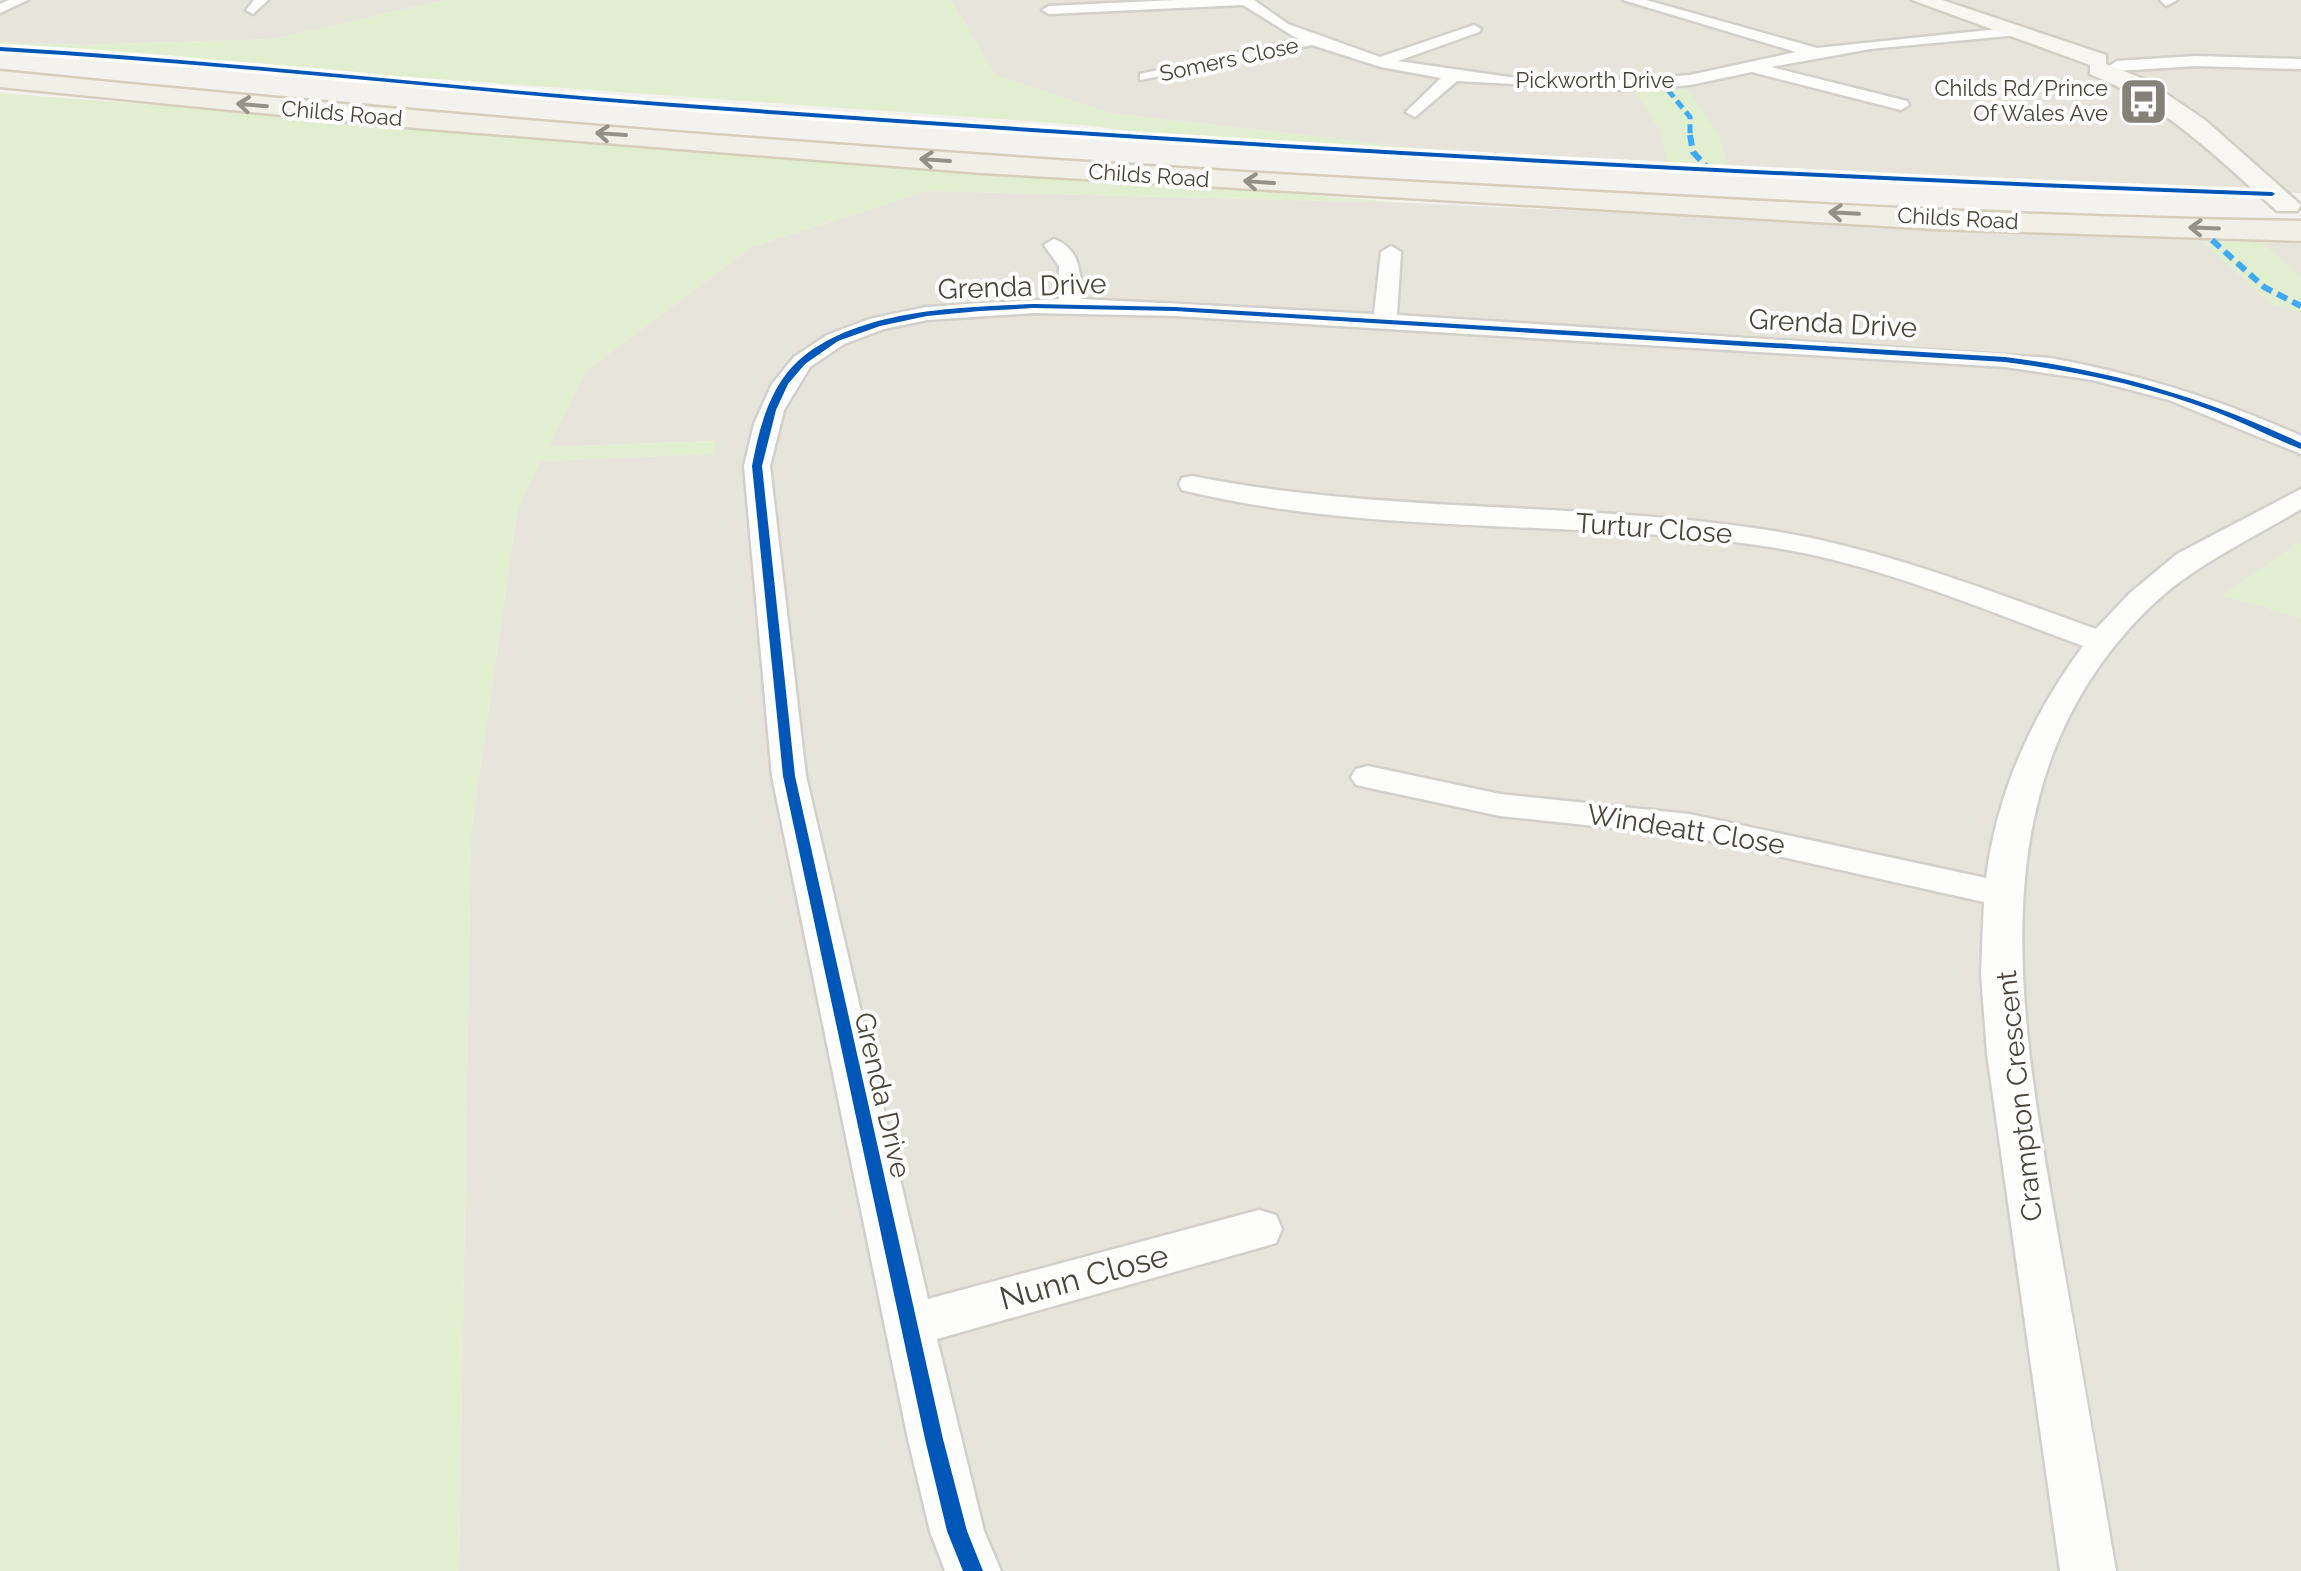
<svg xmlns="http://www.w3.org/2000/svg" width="2301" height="1571" font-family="Raleway,sans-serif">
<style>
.residential{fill:#e7e4dc}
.green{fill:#e1eecf}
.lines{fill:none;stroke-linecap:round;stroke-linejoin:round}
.street-casing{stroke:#d2d0cb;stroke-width:5}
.secondary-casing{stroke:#d3cfc5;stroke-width:5}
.primary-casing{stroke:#d6cebb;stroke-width:5}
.street{fill:#fdfdfc;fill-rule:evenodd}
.secondary{fill:#f7f6f1;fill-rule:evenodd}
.primary{fill:#f2efe6;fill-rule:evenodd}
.quiet-far1{stroke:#3fa9f5;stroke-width:5;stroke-dasharray:9 5;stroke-linecap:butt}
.quiet{stroke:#3fa9f5;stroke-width:6;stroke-dasharray:11 6;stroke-linecap:butt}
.cycleway-casing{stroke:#fff;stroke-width:7}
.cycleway{fill:#0057b8;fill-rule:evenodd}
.oneway{stroke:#969187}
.labels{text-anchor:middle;stroke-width:8;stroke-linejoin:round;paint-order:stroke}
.far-street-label{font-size:22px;fill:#4b4439;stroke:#fff}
.far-poi-label{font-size:22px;fill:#4b4439;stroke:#fff;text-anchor:end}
.street-label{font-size:28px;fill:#4b4439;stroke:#fff}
.near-street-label{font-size:32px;fill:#4b4439;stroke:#fff}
</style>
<rect width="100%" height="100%" fill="#f4f2ee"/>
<g class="residential">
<polygon points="0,0 445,0 275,39 84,45 0,42"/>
<polygon points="951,0 2301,0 2301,193 1557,164 1109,113 995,75"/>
<polygon points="927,191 1409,203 2301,244 2301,541 2222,595 2301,618 2301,1571 459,1571 471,833 517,512 540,461 713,454 715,441 548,447 587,370 752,247"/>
</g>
<g class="green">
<polygon points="445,0 951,0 996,75 1109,113 1557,164 1174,137 1084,125 0,48 0,42 84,45 275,39"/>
<polygon points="1687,89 1718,133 1730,171 1669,169 1660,131 1635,92"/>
<polygon points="0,93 1409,203 927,191 752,247 587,370 549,447 716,441 713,454 541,461 517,512 471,833 459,1571 0,1571"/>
<polygon points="2202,241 2263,243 2301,277 2301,312 2271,304"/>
<polygon points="2301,541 2301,618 2221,595"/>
</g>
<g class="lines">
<defs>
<g id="street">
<polygon points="9,0 28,0 0,13 0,4"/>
<polygon points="254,0 268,0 253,14 246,10"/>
<polygon points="1175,0 1254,0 1288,24 1380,57 1474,25 1481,29 1479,32 1398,61 1509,77 1624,80 1690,75 1796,52 1623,0 1646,0 1817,48 2018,27 2025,31 2018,35 1870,49 1771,67 1907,101 1909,105 1901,110 1752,72 1690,85 1624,90 1457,81 1415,117 1406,112 1441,78 1381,67 1312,45 1140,80 1140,74 1298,39 1243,5 1049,14 1042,10 1049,6"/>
<polygon points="2160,0 2177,0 2166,6"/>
<polygon points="2196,56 2301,59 2301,69 2196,66 2117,71 2109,66 2117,61"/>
<path d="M 1054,239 C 1081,249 1081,275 1081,299 L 1374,314 L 1381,252 L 1391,246 L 1401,252 L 1397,315 L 2050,358 C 2137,374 2220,399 2301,436 L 2301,454 L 2169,400 L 2093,380 L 2005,367 L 1175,316 L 1034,313 L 927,320 L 884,329 L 844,344 L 810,367 L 784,410 L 770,466 L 806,776 L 928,1299 L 1259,1210 L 1276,1215 L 1282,1229 L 1276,1243 L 1259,1248 L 937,1339 L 984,1531 L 1001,1571 L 945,1571 L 930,1531 L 908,1439 L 772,776 L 744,466 L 754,424 L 772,384 L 794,357 L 827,335 L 870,319 L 927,307 L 1059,299 L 1059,266 L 1044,245 Z"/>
<path d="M 1192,476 C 1380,514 1571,501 1761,529 C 1877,546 1986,590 2096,629 L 2130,593 L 2177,554 L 2301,489 L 2301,509 C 2243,544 2186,568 2139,618 C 1973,792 2022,1024 2058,1236 C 2078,1347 2097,1459 2116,1571 L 2060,1571 L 1987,1053 L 1981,973 L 1984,902 L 1689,836 L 1500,816 L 1356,785 L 1351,777 L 1356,769 L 1368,766 L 1500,794 L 1689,814 L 1986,878 C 1997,792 2032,715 2083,646 C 1977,607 1870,560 1757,545 C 1566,519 1370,536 1182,490 L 1179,484 L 1182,478 Z"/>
</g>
<path id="secondary" d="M 1912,0 L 1942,0 L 2106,55 L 2106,64 L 2146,80 L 2205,120 L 2301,205 L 2297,211 L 2277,211 C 2218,158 2164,104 2090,74 L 2090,65 Z"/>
<path id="primary" d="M 0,71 C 508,123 1016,161 1525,188 C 1784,202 2042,218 2301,221 L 2301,241 L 1936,229 L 982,173 L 392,126 L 0,87 Z"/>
</defs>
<use href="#street" class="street-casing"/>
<use href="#secondary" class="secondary-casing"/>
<use href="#primary" class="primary-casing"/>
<use href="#street" class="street"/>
<use href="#secondary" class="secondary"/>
<use href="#primary" class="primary"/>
<polyline class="quiet-far1" points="1668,90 1690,117 1690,137"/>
<g class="quiet">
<polyline points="1690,135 1693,152 1708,168"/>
<polyline points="2212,240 2264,287 2301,306"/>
</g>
<defs>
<g id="cycleway">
<path d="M 0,47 C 225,60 448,87 673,103 C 1205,142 1738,173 2272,192 L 2275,194 L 2272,196 C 1738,177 1205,146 673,107 C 448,90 225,64 0,51 Z"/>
<path d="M 1034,304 L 1175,307 L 2005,357 C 2113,371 2203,397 2301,443 L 2301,449 C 2272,438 2245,423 2216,412 C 2148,386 2078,371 2005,362 L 1175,311 L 1034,308 L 980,311 L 927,316 L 880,326 L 838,341 L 805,364 L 788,384 L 776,410 L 762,466 L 795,776 L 943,1439 L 967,1531 L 983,1571 L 963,1571 L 947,1531 L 925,1439 L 783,776 L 752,466 C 759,429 769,388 798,361 C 856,309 959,307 1034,304 Z"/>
</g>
</defs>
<use href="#cycleway" class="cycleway-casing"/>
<use href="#cycleway" class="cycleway"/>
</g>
<defs><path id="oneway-shaft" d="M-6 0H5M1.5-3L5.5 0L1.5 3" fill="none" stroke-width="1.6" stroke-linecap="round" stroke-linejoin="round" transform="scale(2.5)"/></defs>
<g class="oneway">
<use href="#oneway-shaft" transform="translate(252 105) rotate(-175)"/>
<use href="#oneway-shaft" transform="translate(611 134) rotate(-176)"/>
<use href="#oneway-shaft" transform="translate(935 160) rotate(-176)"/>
<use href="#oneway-shaft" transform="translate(1259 182) rotate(-176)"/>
<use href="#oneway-shaft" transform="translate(1844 213) rotate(-177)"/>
<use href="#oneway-shaft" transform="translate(2204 228) rotate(-178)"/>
</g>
<defs>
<symbol id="bus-square" viewBox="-11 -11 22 22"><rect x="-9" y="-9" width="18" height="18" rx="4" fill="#868178" stroke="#fff"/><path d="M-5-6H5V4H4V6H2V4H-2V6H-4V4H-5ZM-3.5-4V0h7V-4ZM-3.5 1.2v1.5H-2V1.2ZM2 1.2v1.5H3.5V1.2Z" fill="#fff"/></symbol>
</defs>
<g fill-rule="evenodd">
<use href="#bus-square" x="2116" y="74" width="55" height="55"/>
</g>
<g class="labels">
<g class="far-street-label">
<text transform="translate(1229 59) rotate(-12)" y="8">Somers Close</text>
<text x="1595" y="88">Pickworth Drive</text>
<text transform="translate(342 113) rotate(5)" y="8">Childs Road</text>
<text transform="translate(1149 175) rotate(4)" y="8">Childs Road</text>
<text transform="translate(1958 218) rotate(3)" y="8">Childs Road</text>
</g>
<g class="far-poi-label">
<text x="2108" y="96">Childs Rd/Prince<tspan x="2108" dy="25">Of Wales Ave</tspan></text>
</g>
<g class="street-label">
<text transform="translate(1022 286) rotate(-2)" y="10">Grenda Drive</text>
<text transform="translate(1833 323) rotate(3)" y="10">Grenda Drive</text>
<text transform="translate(1654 528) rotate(4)" y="10">Turtur Close</text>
<text transform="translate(1686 829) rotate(9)" y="10">Windeatt Close</text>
<text transform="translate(883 1095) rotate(77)" y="10">Grenda Drive</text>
<text transform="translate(2019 1096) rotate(-96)" y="10">Crampton Crescent</text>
</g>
<g class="near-street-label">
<text transform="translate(1084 1277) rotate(-15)" y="11">Nunn Close</text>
</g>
</g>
</svg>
